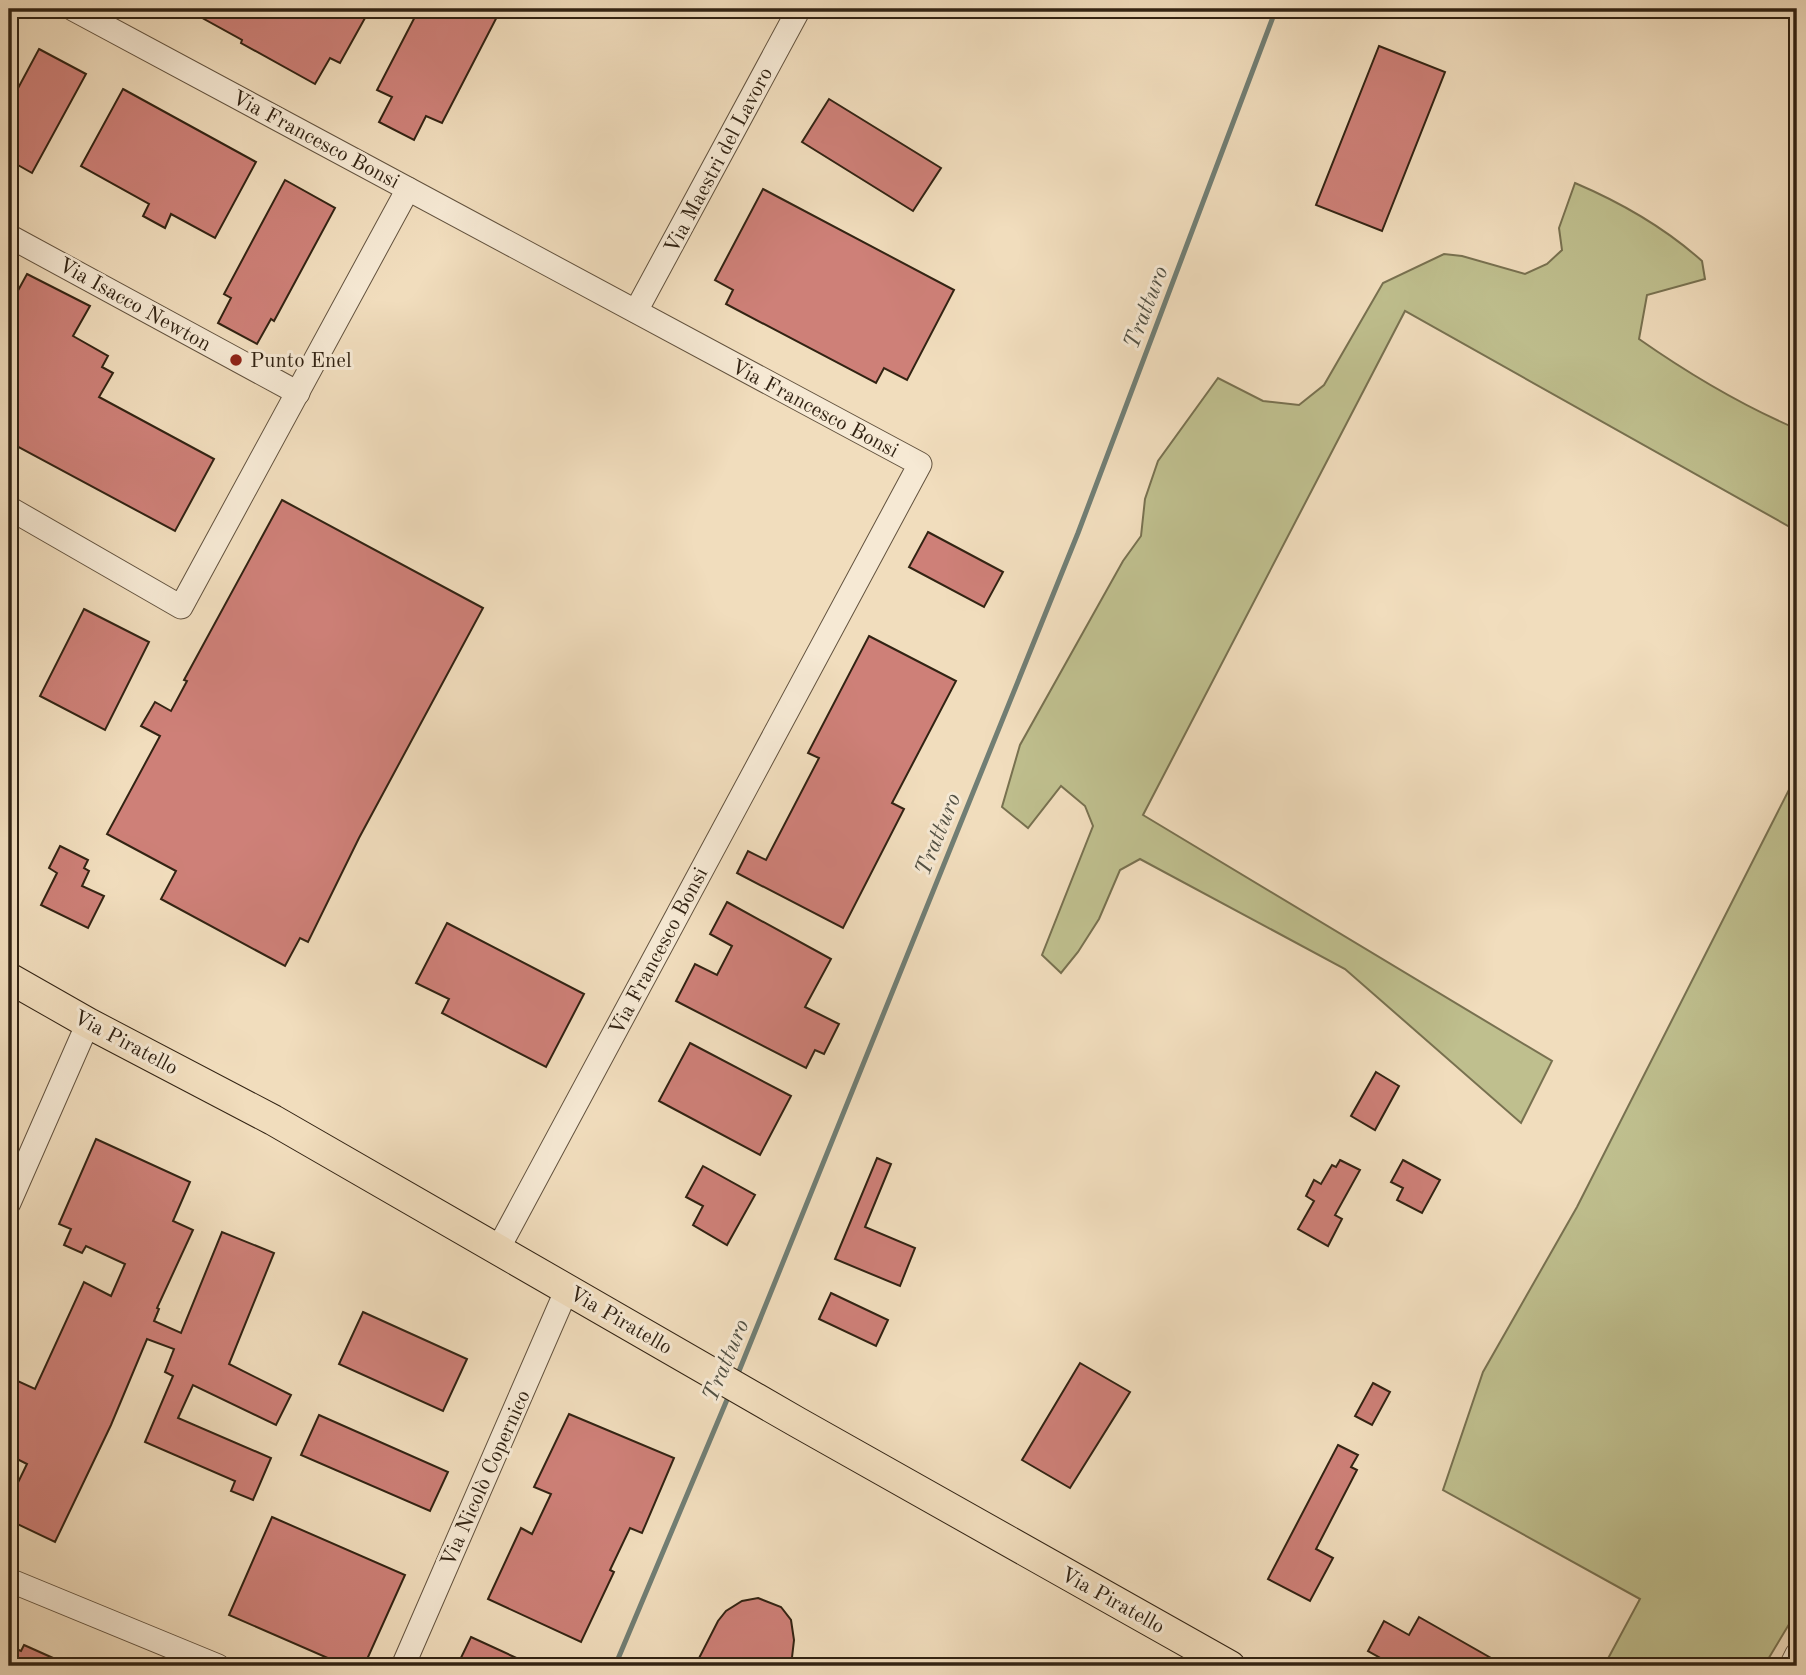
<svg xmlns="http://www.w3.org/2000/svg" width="1806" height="1675" font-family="'Old Standard TT',serif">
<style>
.green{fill:#bfbf8e;stroke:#787150;stroke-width:2}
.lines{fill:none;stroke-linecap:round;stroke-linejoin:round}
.stream{stroke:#717e74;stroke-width:5}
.building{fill:#ce8078;stroke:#322313;stroke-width:2}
.minor-casing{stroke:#62523e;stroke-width:25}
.major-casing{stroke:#322313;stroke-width:32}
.minor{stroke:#f6e9d4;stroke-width:23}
.major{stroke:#f1ddbd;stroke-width:30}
.poi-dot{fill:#8f2418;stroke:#f6e9d4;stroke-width:2.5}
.labels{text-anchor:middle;stroke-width:6;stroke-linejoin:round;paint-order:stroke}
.street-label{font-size:21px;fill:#322313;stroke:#f6e9d4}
.poi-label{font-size:21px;fill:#322313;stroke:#f6e9d4;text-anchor:start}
.water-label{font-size:23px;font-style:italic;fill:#525144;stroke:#f6e9d4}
</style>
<rect width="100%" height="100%" fill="#f1ddbd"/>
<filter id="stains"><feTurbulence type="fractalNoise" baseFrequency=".00286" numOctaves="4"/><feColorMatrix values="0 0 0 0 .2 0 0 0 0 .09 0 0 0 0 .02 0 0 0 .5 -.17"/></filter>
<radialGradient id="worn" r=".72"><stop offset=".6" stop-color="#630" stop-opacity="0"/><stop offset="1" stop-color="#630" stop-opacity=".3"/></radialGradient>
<g class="green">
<path d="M 1575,183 C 1622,203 1664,227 1702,261 L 1705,279 L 1647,295 L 1639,339 C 1689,374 1741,405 1797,429 L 1797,531 L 1405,311 L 1143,815 L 1552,1061 L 1521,1123 L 1345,969 L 1140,859 L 1120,870 L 1099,919 L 1078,952 L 1061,973 L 1042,955 L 1093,826 L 1085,806 L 1061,786 L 1028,828 L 1002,807 L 1020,745 L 1123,561 L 1141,536 L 1145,499 L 1158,461 L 1218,378 L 1263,401 L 1299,405 L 1324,385 L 1383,283 L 1444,254 L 1462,256 L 1525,274 L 1547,264 L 1562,250 L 1559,228 Z"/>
<polygon points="1797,774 1797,1611 1764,1666 1604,1666 1640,1599 1443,1490 1483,1372 1577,1207"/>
</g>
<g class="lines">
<g class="stream">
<polyline points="737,1376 1078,533 1276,9"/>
<polyline points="615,1666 729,1395"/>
</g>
</g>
<g class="building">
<polygon points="186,9 370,9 340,63 330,58 315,84 241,43 242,40"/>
<polygon points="419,9 501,9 442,123 426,116 414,140 379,122 392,97 377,90"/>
<polygon points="1379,46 1445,72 1382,231 1316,205"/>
<polygon points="39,49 86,74 32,173 9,160 9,105"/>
<polygon points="123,89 256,162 215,238 171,214 165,228 143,216 149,204 81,166"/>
<polygon points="829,99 941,168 913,211 802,142"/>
<polygon points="285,180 335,208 274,321 271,319 257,344 218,323 231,298 224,294"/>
<polygon points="763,189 954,290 907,380 884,368 876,383 726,304 733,290 715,280"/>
<polygon points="27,274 90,306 73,336 108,356 102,367 113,373 99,397 214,459 175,531 9,442 9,307"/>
<polygon points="282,500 483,608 359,838 308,942 300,938 285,966 161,899 176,871 107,834 160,736 141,726 155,702 171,711 187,681 184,680"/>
<polygon points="928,532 1003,572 984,607 909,567"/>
<polygon points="84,609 149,642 105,730 40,696"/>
<polygon points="869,636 956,681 892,803 904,809 843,928 737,873 748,851 766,860 819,758 808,753"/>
<polygon points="60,846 88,860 84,868 89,871 82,886 104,896 88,928 41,905 57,873 49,868"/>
<polygon points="727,902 831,959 805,1007 839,1024 824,1054 815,1050 806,1068 676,1001 695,964 717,975 732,946 710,934"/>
<polygon points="447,923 584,994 546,1067 442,1013 449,999 416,983"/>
<polygon points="690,1043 791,1096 760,1155 659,1101"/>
<polygon points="1376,1072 1399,1086 1375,1130 1351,1116"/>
<polygon points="96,1139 190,1182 173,1221 193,1230 157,1308 159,1309 154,1321 181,1333 222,1232 274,1253 229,1364 291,1395 276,1425 193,1385 178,1418 271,1458 253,1500 231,1491 235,1481 145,1442 173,1376 165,1372 174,1349 147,1339 111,1425 55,1542 9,1520 9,1501 27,1464 9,1455 9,1377 35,1389 84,1282 111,1296 125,1264 86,1246 82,1253 64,1245 71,1229 59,1224"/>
<polygon points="877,1158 891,1164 865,1227 915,1248 900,1286 835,1259"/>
<polygon points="1340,1160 1360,1170 1335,1215 1342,1219 1328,1246 1298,1229 1314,1201 1306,1196 1314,1180 1321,1184 1332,1165 1336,1167"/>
<polygon points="1403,1160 1440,1180 1422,1213 1397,1200 1403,1188 1391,1182"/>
<polygon points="703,1166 755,1195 727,1245 693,1225 703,1206 686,1197"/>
<polygon points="831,1293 888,1320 876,1346 819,1319"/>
<polygon points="363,1312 467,1359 443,1411 339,1364"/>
<polygon points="1080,1363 1130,1392 1070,1488 1022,1460"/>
<polygon points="1373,1383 1390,1392 1372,1425 1355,1416"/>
<polygon points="569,1414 674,1458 642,1533 630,1528 610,1570 614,1572 581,1642 488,1599 521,1528 532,1534 551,1494 534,1487"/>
<polygon points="319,1415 448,1472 430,1511 301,1455"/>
<polygon points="1338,1445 1358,1455 1351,1467 1357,1470 1316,1549 1333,1558 1310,1601 1268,1579"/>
<polygon points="272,1517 405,1575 364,1666 346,1666 229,1615"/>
<polygon points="758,1598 781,1607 791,1620 794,1640 791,1666 695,1666 718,1621 726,1611 742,1601"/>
<polygon points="1419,1617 1505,1666 1395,1666 1368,1651 1384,1621 1409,1635"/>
<polygon points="471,1637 534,1666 457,1666"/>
<polygon points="24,1645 71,1666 9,1666 9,1646 21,1651"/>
</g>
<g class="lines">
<defs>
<g id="minor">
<polyline points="73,9 920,464 498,1249"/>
<polyline points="9,236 298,393"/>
<polyline points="636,311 799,9"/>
<polyline points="9,508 181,607 408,189"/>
<polyline points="9,1203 88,1023"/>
<polyline points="9,1580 218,1666"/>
<polyline points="403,1666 567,1289"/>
<polyline points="1791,1666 1797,1654"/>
</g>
<polyline id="major" points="9,978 88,1023 273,1120 797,1422 1230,1666"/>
</defs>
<use href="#minor" class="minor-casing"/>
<use href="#major" class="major-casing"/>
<use href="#minor" class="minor"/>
<use href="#major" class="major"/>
</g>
<circle class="poi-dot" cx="236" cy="360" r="7"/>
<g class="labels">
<g class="street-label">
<text transform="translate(316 139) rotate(28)" y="7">Via Francesco Bonsi</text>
<text transform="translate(718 160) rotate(-62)" y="7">Via Maestri del Lavoro</text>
<text transform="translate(135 304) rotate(29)" y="7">Via Isacco Newton</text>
<text transform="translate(815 408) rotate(28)" y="7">Via Francesco Bonsi</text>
<text transform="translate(658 951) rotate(-62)" y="7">Via Francesco Bonsi</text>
<text transform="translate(126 1042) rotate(28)" y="7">Via Piratello</text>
<text transform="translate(621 1320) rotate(30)" y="7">Via Piratello</text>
<text transform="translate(485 1478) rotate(-66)" y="7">Via Nicolò Copernico</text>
<text transform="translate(1113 1600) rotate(29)" y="7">Via Piratello</text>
</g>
<g class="poi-label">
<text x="250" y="367">Punto Enel</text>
</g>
<g class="water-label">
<text transform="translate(1145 307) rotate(-69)" y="8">Tratturo</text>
<text transform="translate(937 834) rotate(-68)" y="8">Tratturo</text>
<text transform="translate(725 1360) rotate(-67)" y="8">Tratturo</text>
</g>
</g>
<rect width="1806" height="1675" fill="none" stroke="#f1ddbd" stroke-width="35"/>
<rect x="10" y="10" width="1785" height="1654" fill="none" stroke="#322313" stroke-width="3.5"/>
<rect x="18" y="18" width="1771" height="1640" fill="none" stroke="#322313" stroke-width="2"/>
<rect width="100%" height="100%" filter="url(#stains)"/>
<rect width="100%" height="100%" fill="url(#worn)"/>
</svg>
